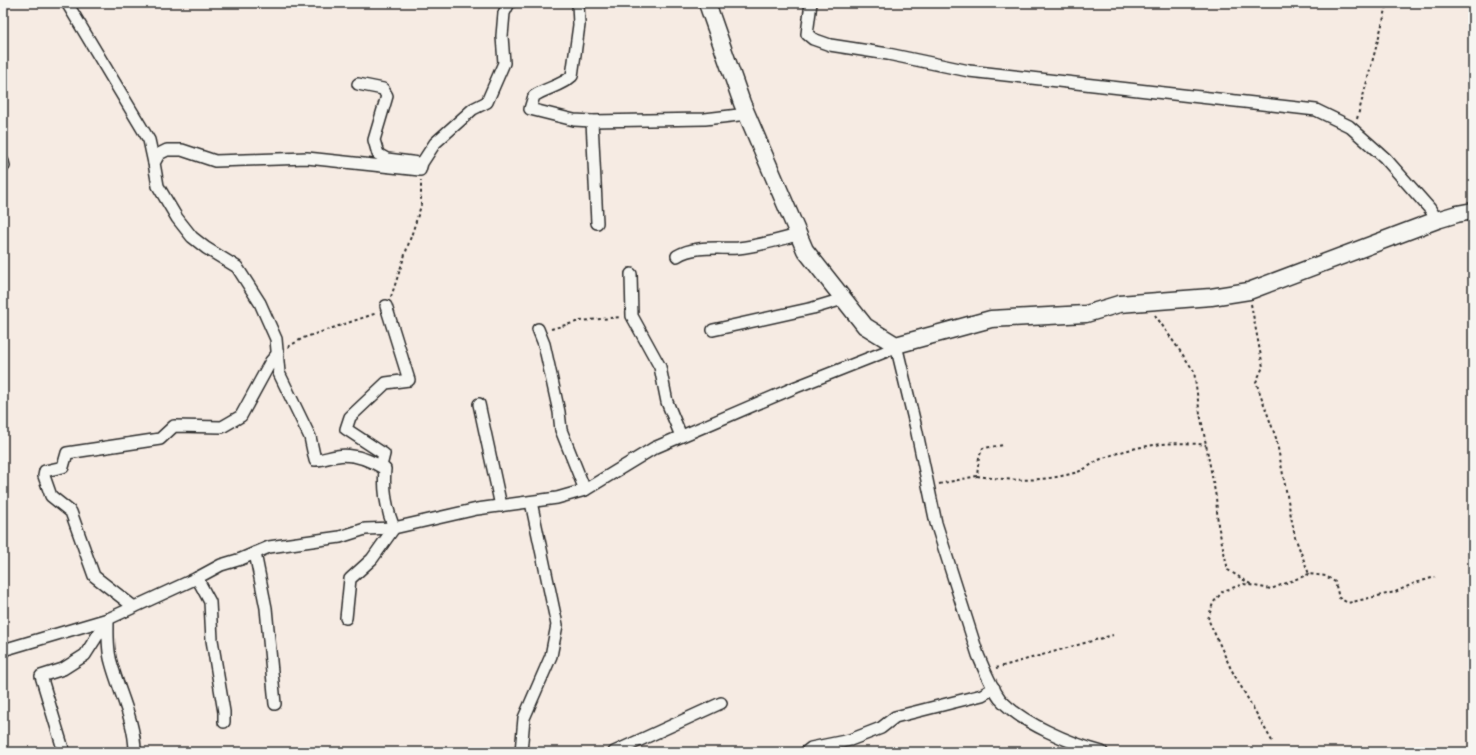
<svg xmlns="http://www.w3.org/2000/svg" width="1476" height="755" font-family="Pangolin,sans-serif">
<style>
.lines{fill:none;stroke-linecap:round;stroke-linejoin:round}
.street-casing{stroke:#2b2b2b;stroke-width:14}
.secondary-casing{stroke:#2b2b2b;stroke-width:19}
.path{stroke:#2b2b2b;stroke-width:2;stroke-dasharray:3 3;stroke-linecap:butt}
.street{stroke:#f6f6f2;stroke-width:11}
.secondary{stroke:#f6f6f2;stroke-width:16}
</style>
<rect width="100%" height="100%" fill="#f6ebe3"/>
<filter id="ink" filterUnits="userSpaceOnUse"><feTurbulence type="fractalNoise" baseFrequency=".025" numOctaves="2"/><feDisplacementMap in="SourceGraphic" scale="8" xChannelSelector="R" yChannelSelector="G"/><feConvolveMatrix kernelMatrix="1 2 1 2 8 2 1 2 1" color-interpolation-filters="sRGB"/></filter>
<g filter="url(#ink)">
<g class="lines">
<defs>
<g id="street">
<polyline points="67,3 149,140 154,163"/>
<path d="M 578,3 L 579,25 L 572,76 C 561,86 546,88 534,96 L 530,109 L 574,120 L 592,121 L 705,119 L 747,114"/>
<polyline points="811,3 807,34 813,39 830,45 888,54 969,71 1316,110 1349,126 1385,158 1430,209 1437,220"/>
<polyline points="358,84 383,89 387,96 374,140 378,154 387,159 419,163"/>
<polyline points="592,121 597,223"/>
<polyline points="3,162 4,166"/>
<path d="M 677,256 C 695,245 718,249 738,248 C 758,246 778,240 798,235"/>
<polyline points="631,274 632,316 660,367 667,402 681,436"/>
<polyline points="538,329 544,344 559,412 561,430 585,490"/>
<polyline points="713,330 813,308 843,299"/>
<polyline points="479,404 501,506"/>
<polyline points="381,466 384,454 346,429 350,417 386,383 409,380 386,306"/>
<polyline points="255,553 266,608 275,704"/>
<polyline points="197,578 210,602 212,640 224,712 224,722"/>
<polyline points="134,607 94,576 71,512 51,496 44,476 45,471 63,467 67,453 160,439 174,426 222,427 241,416 271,361 278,353"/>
<path d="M 346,618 L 350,579 L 372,559 L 394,528 C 386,508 383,490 385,469 C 370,460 354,453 337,456 C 329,457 323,460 315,460 L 310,437 L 279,373 L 276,339 L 260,303 L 237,267 L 206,248 L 192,237 L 177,218 L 158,186 L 154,163 L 159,154 L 167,150 L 182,150 L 215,161 L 307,158 L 420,170 L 422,163 L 435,143 L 473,109 L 487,102 L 504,63 L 502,36 L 504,13 L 509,3"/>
<path d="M 108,619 C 108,633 107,649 111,662 C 119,692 135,721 135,752"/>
<path d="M 3,650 L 108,619 L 197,578 L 221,565 L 241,559 L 269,547 L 340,537 L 365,529 L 394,528 L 477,509 L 557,498 L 585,490 L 654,448 L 796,387 L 887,351 L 896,345 L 916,428 L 936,523 L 978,655 C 984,669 991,687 1000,699 C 1021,723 1072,744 1102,752"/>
<polyline points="64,752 41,676 63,669 85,655 108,619"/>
<polyline points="521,752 524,718 551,656 557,625 531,502"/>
<polyline points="614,752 721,703"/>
<polyline points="806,752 811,748 850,740 881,728 895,717 982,695 994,688"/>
</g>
<polyline id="secondary" points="707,3 742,103 805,250 865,326 896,345 991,319 1086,314 1119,304 1211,297 1249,291 1437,220 1457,214 1473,211"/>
</defs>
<use href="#street" class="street-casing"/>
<use href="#secondary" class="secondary-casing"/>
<g class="path">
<polyline points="1357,119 1387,6 1378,3"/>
<polyline points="391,297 421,206 421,180"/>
<polyline points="1251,304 1263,367 1256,382 1276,438 1295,537 1309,574 1326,576 1335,582 1339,598 1348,603 1395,592 1415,583 1435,577"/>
<polyline points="1155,315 1194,371 1199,408 1216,497 1218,525 1228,570 1252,585"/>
<polyline points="551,329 580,321 621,317"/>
<polyline points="288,347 303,338 377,313"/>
<path d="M 977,476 C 1010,481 1042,482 1074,473 C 1084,471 1092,463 1101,459 C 1133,446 1171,440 1206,445"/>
<polyline points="939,484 977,476 979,457 983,448 1004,445"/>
<polyline points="996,668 1113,635"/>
<polyline points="1272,741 1231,669 1208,619 1213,603 1223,591 1244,584 1271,589 1309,574"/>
</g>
<use href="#street" class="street"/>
<use href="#secondary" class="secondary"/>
</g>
</g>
<rect width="1476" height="755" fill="none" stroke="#f6f6f2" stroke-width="16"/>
<rect x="8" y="8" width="1460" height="739" fill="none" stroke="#2b2b2b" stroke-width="1.5" filter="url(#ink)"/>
</svg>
